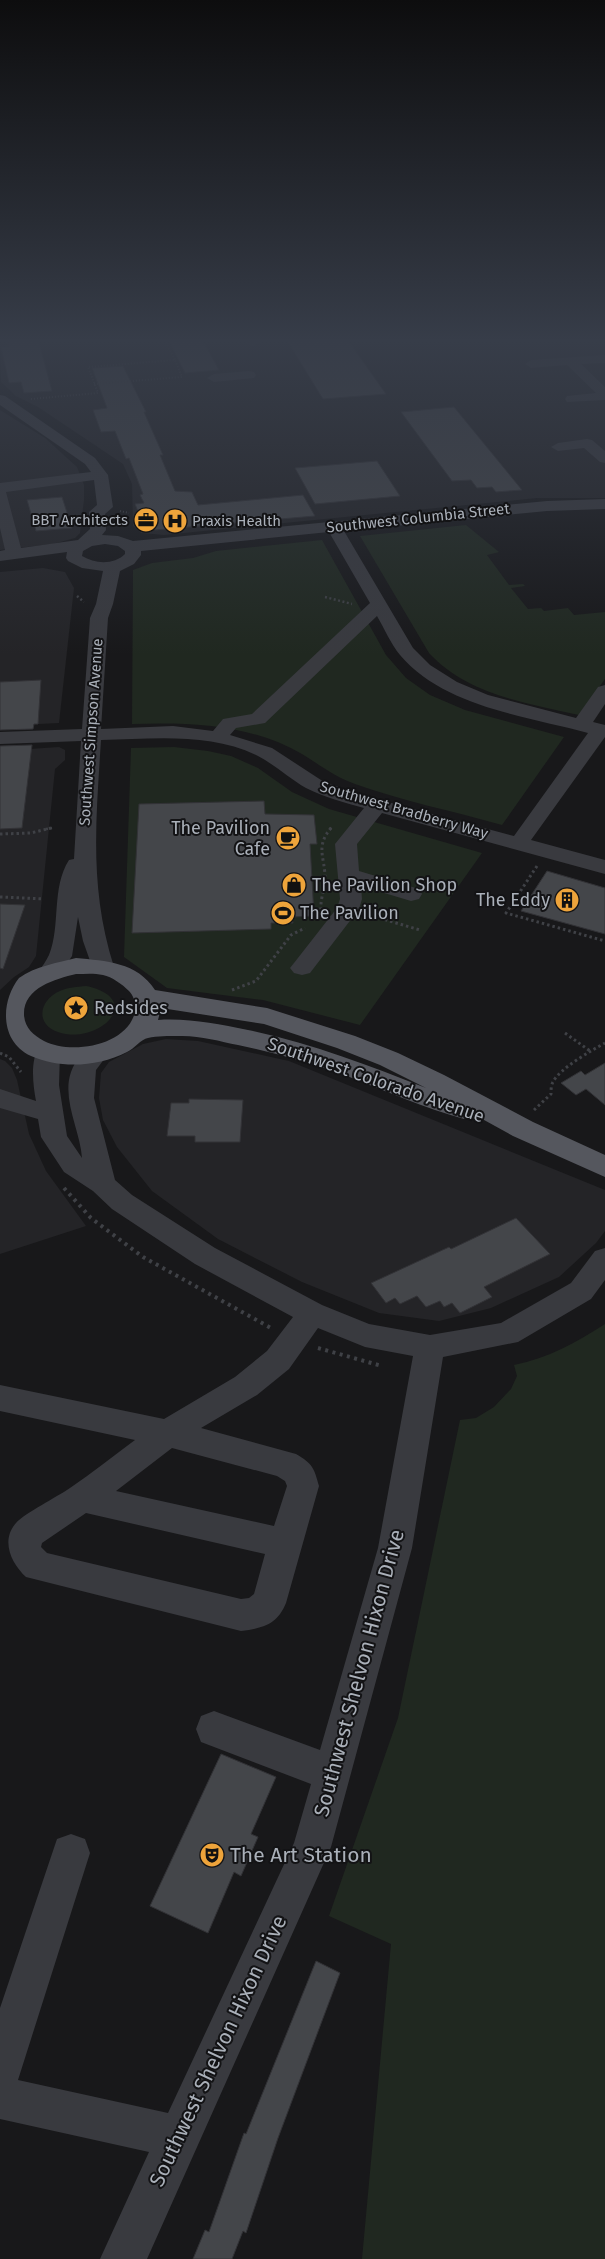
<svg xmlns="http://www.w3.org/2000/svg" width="605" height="2259" font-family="'Fira Sans',sans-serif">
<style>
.built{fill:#242427}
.green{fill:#202820}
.building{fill:#44464a;stroke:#323236}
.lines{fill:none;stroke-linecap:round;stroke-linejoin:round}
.path-far3{stroke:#3f4146;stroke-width:2;stroke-dasharray:1 2;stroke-linecap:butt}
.path-far2{stroke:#3f4146;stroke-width:2.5;stroke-dasharray:2 2.5;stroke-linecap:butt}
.path-far1{stroke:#3f4146;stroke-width:3;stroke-dasharray:2.5 3;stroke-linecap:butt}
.path{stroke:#3f4146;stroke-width:4;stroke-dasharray:3 4.5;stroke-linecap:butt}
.minor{fill:#393a3f;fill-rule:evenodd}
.major{fill:#55575e;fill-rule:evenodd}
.labels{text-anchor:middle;stroke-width:4;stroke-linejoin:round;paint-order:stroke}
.far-street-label{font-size:15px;fill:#aab0b9;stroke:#131315}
.far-poi-label{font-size:15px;fill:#aab0b9;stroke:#131315;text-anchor:end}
.poi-label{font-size:18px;fill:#aab0b9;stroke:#131315;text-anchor:start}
.street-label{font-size:18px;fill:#aab0b9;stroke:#131315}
.near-street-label{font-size:21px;fill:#aab0b9;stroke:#131315}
.near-poi-label{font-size:21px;fill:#aab0b9;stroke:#131315;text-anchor:start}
</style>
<rect width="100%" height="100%" fill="#18181a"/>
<g class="built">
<polygon points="0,339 605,339 605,498 537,498 164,535 141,533 133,526 132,484 123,464 38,407 16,396 1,382"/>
<polygon points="0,410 45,438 77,467 84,485 84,500 80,533 75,538 53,544 0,550"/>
<polygon points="43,568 65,572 74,588 59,723 0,726 0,572"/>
<polygon points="59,747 65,750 65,760 55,769 36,956 29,967 14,977 0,990 0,751"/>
<polygon points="166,1039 198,1041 289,1061 605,1190 605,1231 596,1243 559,1277 491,1308 439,1321 379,1313 302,1282 218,1239 152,1191 117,1147 103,1120 99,1098 101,1073 109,1062 143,1044"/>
<polygon points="0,1059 5,1061 12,1068 17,1080 29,1134 46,1171 86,1226 0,1254"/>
</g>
<g class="green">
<path d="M 466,525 L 499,552 L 487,555 L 509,585 L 523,584 L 525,586 L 511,588 L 528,609 L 541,608 L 544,611 L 568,608 L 574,615 L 605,612 L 605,679 L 579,715 C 526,703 468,695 429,653 L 360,536 Z"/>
<path d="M 322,540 L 386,655 L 406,678 L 430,695 L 465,710 L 564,737 L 502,825 C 453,811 402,801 355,784 C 335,777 320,765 302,754 C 250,724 190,722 132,724 L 133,570 L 152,563 L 193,558 L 216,551 Z"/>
<polygon points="174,747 208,751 231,756 258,768 292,792 329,809 482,853 360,1025 263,1000 167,988 124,957 131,748"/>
<path d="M 86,986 C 147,999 98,1046 58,1032 C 34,1024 40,999 60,991 C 68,987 77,987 86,986 Z"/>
<path d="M 605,1324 L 605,2259 L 362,2259 L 391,1944 L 329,1916 L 398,1718 L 460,1420 L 476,1418 L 494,1407 L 511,1389 L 517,1376 L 514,1365 C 549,1358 575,1343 605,1324 Z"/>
</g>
<g class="building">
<polygon points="7,339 38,339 52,391 24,393 21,382 9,383 1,347 9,346"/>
<polygon points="168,339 202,339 219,370 185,373"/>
<polygon points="286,339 347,339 386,394 323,399"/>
<polygon points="123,366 146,412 144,412 163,455 160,455 175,491 192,492 198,505 303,495 315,516 155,530 153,525 144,526 135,504 144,503 140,495 143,494 129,458 126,459 115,431 101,432 93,410 107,408 92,368"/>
<polygon points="454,407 495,457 522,490 496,492 492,487 477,488 471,480 452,481 401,412"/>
<polygon points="377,461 400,496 315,504 295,468"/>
<polygon points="62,497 72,528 36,531 27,500"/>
<polygon points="41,680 38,724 34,724 33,729 0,730 0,682"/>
<polygon points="32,745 22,828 0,829 0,746"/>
<polygon points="264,801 265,814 314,815 317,844 310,844 314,916 292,917 293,923 271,923 271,929 132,933 139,804"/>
<polygon points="547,871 605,888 605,934 521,911"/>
<polygon points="0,904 25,905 3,969 0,968"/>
<polygon points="605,1063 605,1105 586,1089 576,1095 561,1083 581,1071 585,1075"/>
<polygon points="189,1099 243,1100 240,1142 195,1142 195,1136 167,1136 171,1103 189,1103"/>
<polygon points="516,1218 550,1254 484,1287 492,1297 460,1313 452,1303 444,1307 440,1301 426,1307 417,1296 400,1304 395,1298 386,1303 371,1283 449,1247 451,1249"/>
<polygon points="221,1754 276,1777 251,1834 258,1837 241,1876 234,1872 208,1933 150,1906"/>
<polygon points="316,1961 340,1973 278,2138 246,2233 243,2231 232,2259 193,2259 205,2230 209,2232 244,2133 246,2134"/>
</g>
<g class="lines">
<g class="path-far3">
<polyline points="463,339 478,339"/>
<polyline points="94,384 182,377 175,360"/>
<polyline points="31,399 98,393 88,367 175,360 164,339"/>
<polyline points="120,511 129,513"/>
</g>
<g class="path-far2">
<polyline points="77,596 84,602"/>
<polyline points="325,597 352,604"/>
<polyline points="46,829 52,828"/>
<polyline points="330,829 332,827"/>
</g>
<g class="path-far1">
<polyline points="0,834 31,833 51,828"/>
<polyline points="537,866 506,913 605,941"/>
<polyline points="0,897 44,899"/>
<path d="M 321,910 C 320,899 325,889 325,878 C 325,857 315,847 331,828"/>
<polyline points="369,915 420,930"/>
<polyline points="232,990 256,981 291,935 305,928"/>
<polyline points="565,1033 590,1051"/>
<polyline points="0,1053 9,1057 21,1072"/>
<path d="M 534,1110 L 551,1094 C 551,1090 551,1085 553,1082 C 559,1069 592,1050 605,1043"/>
</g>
<g class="path">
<polyline points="64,1188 91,1218 143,1257 271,1328"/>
<polyline points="318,1348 382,1366"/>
</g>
<g class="minor">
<polygon points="245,339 258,339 260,342 254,346 250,345"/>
<polygon points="605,355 605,363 581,364 605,387 605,400 567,402 565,399 567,396 596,393 567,365 531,368 525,364 531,360"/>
<polygon points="249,371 254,372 256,375 254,378 214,382 207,378 214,374"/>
<path d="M 0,395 L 5,396 L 95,458 L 108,475 L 113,507 L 105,514 L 106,530 L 102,535 L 118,536 L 133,541 L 547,501 L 605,499 L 605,509 L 547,511 L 344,531 L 413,648 L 430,665 L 457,682 L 488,695 L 576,718 L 598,687 L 605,685 L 605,704 L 593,722 L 605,725 L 605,737 L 531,840 L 605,860 L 605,874 L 382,813 L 357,844 L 359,871 L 419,889 L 422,894 L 419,899 L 411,901 L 361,886 L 362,899 L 359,909 L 310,973 L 302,975 L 294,973 L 290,968 L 294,963 L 337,908 L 340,899 L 335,844 L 364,808 C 345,803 324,797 306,788 C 290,779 275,765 258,756 C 210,732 153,739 101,740 C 96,821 89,888 114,967 L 110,972 L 102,974 L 94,972 L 83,941 L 78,917 L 72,956 L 58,977 L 50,979 L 42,977 L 38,972 C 42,967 46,961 49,955 C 61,926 51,888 69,860 L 74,859 L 81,741 L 0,744 L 0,732 L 82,729 L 90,618 L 96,604 L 103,571 L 82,568 L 68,561 L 66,558 L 67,552 L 0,561 L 0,551 L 5,550 L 0,528 L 0,483 L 91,472 L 85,464 L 0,405 ZM 94,480 L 97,505 L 89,512 L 90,529 L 78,540 L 21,548 L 6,492 ZM 329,532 L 370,603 L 252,714 L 223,719 L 213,731 L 173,726 L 101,729 L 108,618 L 113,604 L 120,571 L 134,564 L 141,555 L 141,551 ZM 105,544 L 118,546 L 125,551 L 125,554 C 114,565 95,564 82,556 L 83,551 L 92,546 ZM 377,616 C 384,628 391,644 400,655 C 444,707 526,716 588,733 L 514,836 L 354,793 L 321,780 L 272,748 L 230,735 L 236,728 L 265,723 Z"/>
<polygon points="587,439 592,440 605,451 605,463 600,462 584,448 558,451 551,447 558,443"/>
<path d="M 48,1045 L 57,1047 L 60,1053 L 59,1085 L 67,1136 L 82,1158 C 80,1125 53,1087 81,1055 C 89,1046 94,1045 105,1048 L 108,1054 L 96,1070 L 94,1098 L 115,1180 L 132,1195 L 215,1248 L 322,1305 L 369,1324 L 430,1335 L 501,1323 L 571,1283 L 595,1251 L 605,1248 L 605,1280 L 591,1299 L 518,1342 L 443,1357 L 412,1548 L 331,1847 L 147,2259 L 100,2259 L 149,2152 L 0,2119 L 0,2008 L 57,1839 L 71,1834 L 85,1839 L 90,1853 L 18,2080 L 168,2113 L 294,1843 L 311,1784 L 201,1742 L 196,1729 L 201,1716 L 214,1711 L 320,1750 L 378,1548 L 413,1356 L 365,1347 L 318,1328 L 289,1369 L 257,1395 L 201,1428 L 296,1454 C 313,1464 314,1468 319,1486 L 286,1603 C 277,1625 263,1628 241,1631 L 26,1577 C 12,1564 0,1541 16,1523 C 25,1513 57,1497 70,1488 C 92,1473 113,1456 135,1440 L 0,1411 L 0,1385 L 164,1419 L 235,1377 L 267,1351 L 293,1317 L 195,1264 L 112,1209 L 93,1191 L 64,1172 L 41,1137 L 38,1119 L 0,1108 L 0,1089 L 36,1101 C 33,1085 30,1061 39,1047 ZM 172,1448 L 277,1476 L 285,1481 L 287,1486 L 274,1526 L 116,1491 ZM 86,1513 L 265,1554 L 254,1594 L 249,1598 L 241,1599 L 47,1553 L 41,1547 L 42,1543 Z"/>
</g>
<path class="major" d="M 76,958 C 106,961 137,962 155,990 L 267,1008 L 355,1036 L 398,1053 L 444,1075 L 533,1122 L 605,1155 L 605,1177 L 513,1136 L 475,1115 L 464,1119 C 424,1108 386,1091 347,1076 C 311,1063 275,1053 238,1045 C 219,1041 198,1035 178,1036 C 169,1036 157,1036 148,1038 C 141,1039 134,1049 127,1052 C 97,1067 61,1069 31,1056 C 0,1042 0,1002 19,978 C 35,966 58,963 76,958 ZM 76,974 C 85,974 94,973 103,975 C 112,977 122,984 129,991 C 134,996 136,1004 135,1012 C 127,1046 71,1055 44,1041 C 33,1035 25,1028 24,1015 C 23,988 55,979 76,974 ZM 161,1008 L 264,1024 L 337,1048 L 380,1065 L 426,1088 C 368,1065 310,1043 248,1030 C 217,1024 189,1018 158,1020 Z"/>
</g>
<linearGradient id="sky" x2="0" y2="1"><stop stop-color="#0d0d0e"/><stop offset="0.52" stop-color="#373d49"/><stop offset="1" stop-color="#373d49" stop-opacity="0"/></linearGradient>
<rect width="605" height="655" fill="url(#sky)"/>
<defs>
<symbol id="office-disc" viewBox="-11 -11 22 22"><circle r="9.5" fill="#eea43b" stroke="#131315"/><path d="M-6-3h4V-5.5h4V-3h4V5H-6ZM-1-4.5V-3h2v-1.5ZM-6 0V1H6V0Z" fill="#111"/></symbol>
<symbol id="hospital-disc" viewBox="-11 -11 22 22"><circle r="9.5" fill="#eea43b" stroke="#131315"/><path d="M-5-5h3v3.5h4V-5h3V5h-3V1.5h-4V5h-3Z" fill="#111"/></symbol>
<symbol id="cafe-disc" viewBox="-11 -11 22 22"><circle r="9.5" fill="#eea43b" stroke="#131315"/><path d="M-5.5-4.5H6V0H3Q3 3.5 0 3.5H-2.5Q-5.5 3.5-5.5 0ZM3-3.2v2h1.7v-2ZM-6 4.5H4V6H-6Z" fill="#111"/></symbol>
<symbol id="shop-disc" viewBox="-11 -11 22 22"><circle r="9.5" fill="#eea43b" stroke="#131315"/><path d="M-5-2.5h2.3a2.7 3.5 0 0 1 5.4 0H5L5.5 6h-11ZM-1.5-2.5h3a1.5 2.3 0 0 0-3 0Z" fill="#111"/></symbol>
<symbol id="building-disc" viewBox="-11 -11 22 22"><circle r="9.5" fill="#eea43b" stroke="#131315"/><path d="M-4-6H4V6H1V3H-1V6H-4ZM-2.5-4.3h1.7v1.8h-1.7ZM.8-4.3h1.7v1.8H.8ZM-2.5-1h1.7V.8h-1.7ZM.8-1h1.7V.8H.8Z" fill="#111"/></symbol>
<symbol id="stadium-disc" viewBox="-11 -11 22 22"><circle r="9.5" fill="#eea43b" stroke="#131315"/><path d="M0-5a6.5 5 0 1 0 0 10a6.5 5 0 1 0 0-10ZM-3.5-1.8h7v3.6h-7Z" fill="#111"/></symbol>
<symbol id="sight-disc" viewBox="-11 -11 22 22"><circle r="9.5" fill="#eea43b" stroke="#131315"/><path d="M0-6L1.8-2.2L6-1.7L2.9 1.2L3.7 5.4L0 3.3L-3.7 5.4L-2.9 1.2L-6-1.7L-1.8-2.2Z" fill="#111"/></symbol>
<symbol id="theatre-disc" viewBox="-11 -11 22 22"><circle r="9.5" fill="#eea43b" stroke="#131315"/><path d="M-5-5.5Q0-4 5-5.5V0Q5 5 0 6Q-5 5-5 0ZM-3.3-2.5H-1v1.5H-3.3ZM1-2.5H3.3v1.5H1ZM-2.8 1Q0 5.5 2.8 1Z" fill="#111"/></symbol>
</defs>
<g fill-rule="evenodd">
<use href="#office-disc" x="132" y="506" width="28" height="28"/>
<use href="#hospital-disc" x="161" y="507" width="28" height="28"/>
<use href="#cafe-disc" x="274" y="824" width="28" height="28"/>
<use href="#shop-disc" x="280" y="871" width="28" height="28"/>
<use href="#building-disc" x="553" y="886" width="28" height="28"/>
<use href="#stadium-disc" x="269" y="899" width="28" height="28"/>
<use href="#sight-disc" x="62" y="994" width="28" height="28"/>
<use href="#theatre-disc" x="198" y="1841" width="28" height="28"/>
</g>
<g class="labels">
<g class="far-street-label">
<text transform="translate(418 518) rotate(-6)" y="5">Southwest Columbia Street</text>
<text transform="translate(91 732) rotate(-86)" y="5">Southwest Simpson Avenue</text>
<text transform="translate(404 810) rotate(16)" y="5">Southwest Bradberry Way</text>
</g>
<g class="far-poi-label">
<text x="128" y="525">BBT Architects</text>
<text x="192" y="526" text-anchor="start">Praxis Health</text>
</g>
<g class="poi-label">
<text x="270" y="834" text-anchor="end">The Pavilion<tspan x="270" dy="21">Cafe</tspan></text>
<text x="312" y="891">The Pavilion Shop</text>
<text x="550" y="906" text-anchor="end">The Eddy</text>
<text x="300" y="919">The Pavilion</text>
<text x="94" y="1014">Redsides</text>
</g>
<g class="street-label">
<text transform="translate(376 1080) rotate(19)" y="6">Southwest Colorado Avenue</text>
</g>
<g class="near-street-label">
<text transform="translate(359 1673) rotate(-75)" y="7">Southwest Shelvon Hixon Drive</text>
<text transform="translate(218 2051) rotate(-65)" y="7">Southwest Shelvon Hixon Drive</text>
</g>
<g class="near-poi-label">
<text x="230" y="1862">The Art Station</text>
</g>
</g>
</svg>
